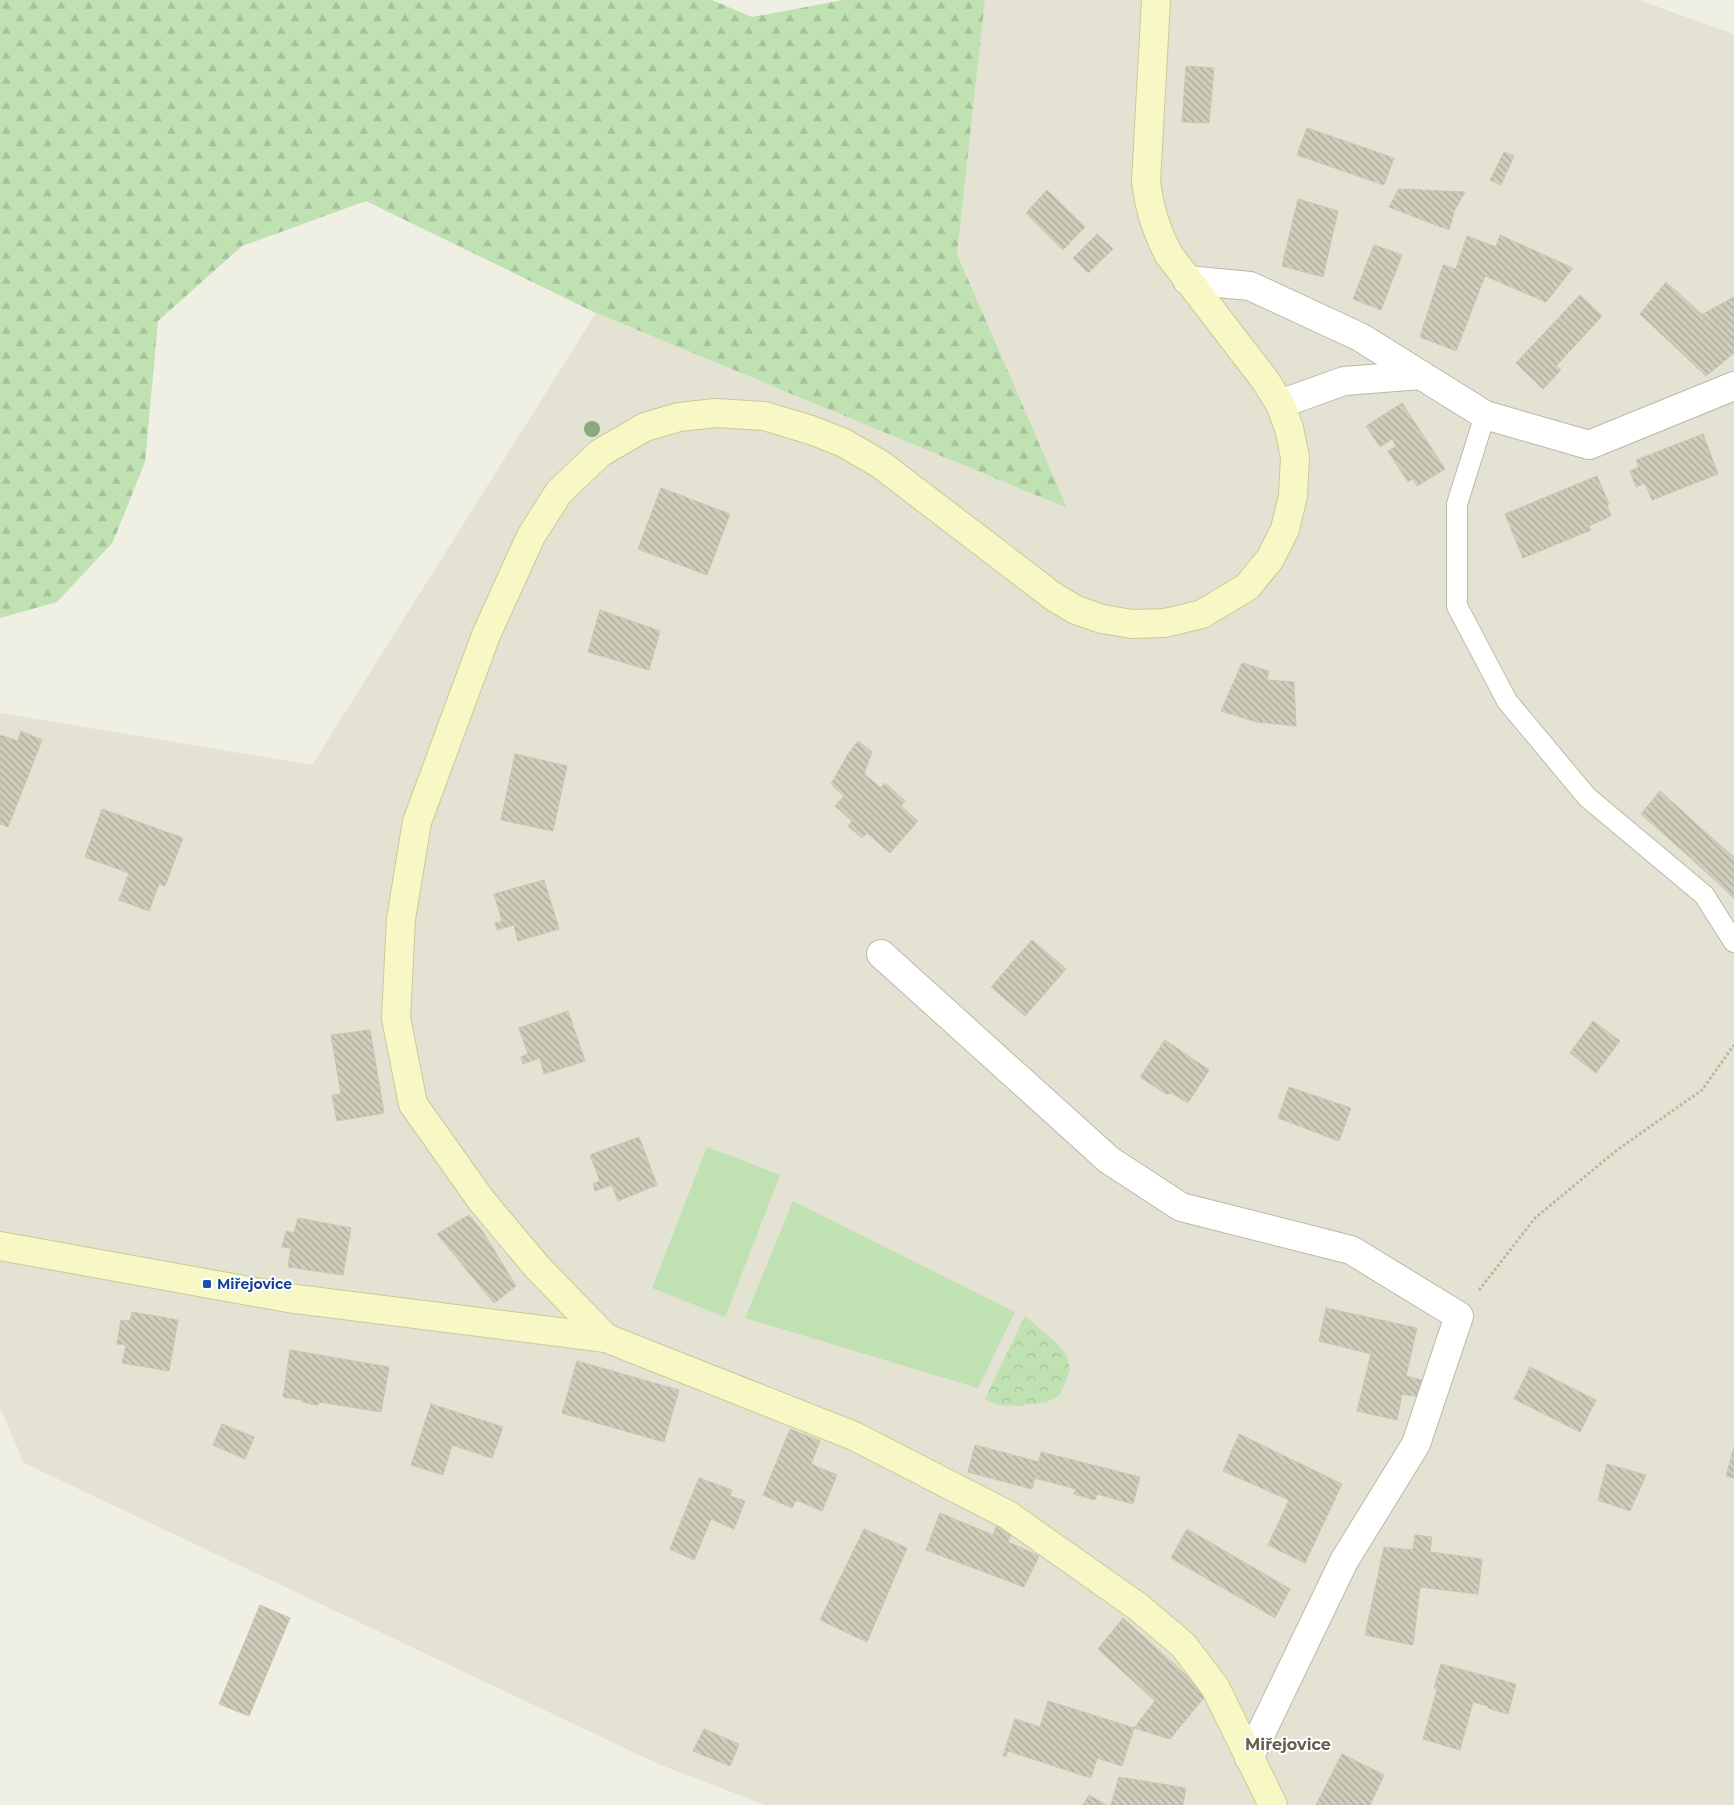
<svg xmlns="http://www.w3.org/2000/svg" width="1734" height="1805" font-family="Montserrat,sans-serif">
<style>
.residential{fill:#e3e2d3}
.forest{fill:url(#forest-firs)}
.park{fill:url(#park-crowns)}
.garden{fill:#c0e1b1}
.building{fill:url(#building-back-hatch);stroke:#cac6af}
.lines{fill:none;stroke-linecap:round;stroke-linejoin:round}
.lane-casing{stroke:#bab9a8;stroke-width:22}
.street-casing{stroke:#bab9a8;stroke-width:30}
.secondary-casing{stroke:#cbca98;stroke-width:30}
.path{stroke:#bbb79b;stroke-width:3;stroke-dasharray:2.5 2.5;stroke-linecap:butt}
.lane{stroke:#fff;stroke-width:20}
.street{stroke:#fff;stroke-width:28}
.secondary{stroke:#f8f8c6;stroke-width:28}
.tree{fill:#8ba880}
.transit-dot{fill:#1a4fb4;stroke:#fff;stroke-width:2}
.labels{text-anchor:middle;stroke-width:4;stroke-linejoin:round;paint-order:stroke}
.transit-label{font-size:14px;font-weight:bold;fill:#164399;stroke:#fff;text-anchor:start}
.quarter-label{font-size:16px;font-weight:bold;fill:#63604d;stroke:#fff}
</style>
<defs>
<pattern id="forest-firs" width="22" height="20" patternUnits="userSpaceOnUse" patternTransform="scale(1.25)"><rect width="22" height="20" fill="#c0e1b1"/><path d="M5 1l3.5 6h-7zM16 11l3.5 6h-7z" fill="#a6c299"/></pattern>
<pattern id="park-crowns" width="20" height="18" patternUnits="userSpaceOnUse" patternTransform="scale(1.25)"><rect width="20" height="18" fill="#c0e1b1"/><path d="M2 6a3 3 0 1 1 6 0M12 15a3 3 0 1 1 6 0" fill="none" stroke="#a6c299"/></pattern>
<pattern id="building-back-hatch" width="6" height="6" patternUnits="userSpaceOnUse" patternTransform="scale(1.25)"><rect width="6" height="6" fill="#d0cdbb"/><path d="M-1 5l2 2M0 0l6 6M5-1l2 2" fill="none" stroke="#aaa899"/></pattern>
</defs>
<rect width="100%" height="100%" fill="#f0efe4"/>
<polygon class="residential" points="985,0 1638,0 1734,34 1734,1805 765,1805 658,1764 24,1463 0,1407 0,713 312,765 596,313 1066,508 957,254"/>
<polygon class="forest" points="0,0 712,0 752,17 843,0 985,0 957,254 1067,508 596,313 366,201 242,246 158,321 145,462 113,542 57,602 0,618"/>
<polygon class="park" points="1025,1316 1058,1344 1067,1357 1070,1370 1060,1395 1047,1402 1019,1406 999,1405 985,1399"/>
<g class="garden">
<polygon points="707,1147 780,1175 725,1317 652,1288"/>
<polygon points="793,1201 1015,1312 978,1388 745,1318"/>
</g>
<g class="building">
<polygon points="1186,66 1214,68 1209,123 1182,122"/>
<polygon points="1307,128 1394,158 1384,185 1297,155"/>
<polygon points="1504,152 1514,156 1501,185 1490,180"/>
<polygon points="1399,189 1465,192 1455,209 1449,230 1389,207"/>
<polygon points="1047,190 1085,227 1063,250 1026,213"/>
<polygon points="1298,199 1338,211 1323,277 1282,266"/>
<polygon points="1097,234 1113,249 1088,273 1073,258"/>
<polygon points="1500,235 1573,268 1546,302 1485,276 1456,351 1420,337 1443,265 1456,269 1467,236 1496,247"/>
<polygon points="1374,245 1402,255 1381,310 1353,299"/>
<polygon points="1666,282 1734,343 1734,353 1706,376 1640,314"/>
<polygon points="1580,295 1602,316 1556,366 1561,370 1543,389 1516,363"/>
<polygon points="1734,297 1734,343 1703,314"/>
<polygon points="1402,403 1445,469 1417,486 1413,479 1408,482 1388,451 1396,446 1392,439 1380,447 1366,426"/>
<polygon points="1703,434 1718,474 1652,500 1645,483 1636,487 1630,471 1639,467 1636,460"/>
<polygon points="1597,476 1609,504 1607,505 1611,516 1589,526 1591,530 1523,558 1505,514"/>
<polygon points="661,488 730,514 707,575 638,549"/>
<polygon points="600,610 660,631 649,670 588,652"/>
<polygon points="1242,663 1269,671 1267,680 1294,682 1296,726 1257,722 1221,711"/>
<polygon points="21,731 42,740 8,827 0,824 0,735 18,741"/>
<polygon points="858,741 872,752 864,774 881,788 885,783 905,801 901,806 918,821 890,853 867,833 862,838 848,826 852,821 835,806 844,796 831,784 848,754"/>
<polygon points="515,754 567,766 553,831 501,820"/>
<polygon points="1660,791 1703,830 1684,852 1641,814"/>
<polygon points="102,809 183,838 165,886 159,884 149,911 119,900 129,873 85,857"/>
<polygon points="1703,830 1734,857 1734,898 1684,852"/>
<polygon points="544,880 559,929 518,941 514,925 497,930 495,923 502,921 494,894"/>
<polygon points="1032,940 1066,969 1025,1016 991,987"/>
<polygon points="568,1011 585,1061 544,1074 540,1058 523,1064 521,1057 528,1054 519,1028"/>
<polygon points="1593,1021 1620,1041 1596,1073 1570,1053"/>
<polygon points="370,1030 384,1113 337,1121 332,1095 341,1094 331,1035"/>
<polygon points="1165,1040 1209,1070 1188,1103 1172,1093 1166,1094 1140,1077"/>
<polygon points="1289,1087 1351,1108 1339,1141 1278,1118"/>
<polygon points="639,1137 657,1185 618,1201 612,1185 595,1191 593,1184 600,1181 590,1155"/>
<polygon points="469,1215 483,1232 516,1286 494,1303 437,1234"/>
<polygon points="298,1218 351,1228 343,1275 288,1267 291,1248 282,1247 286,1231 294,1233"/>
<polygon points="1326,1308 1417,1328 1406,1376 1422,1380 1419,1397 1402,1394 1397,1420 1357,1411 1371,1354 1319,1341"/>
<polygon points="132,1312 178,1320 169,1371 122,1363 126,1345 117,1344 121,1320 130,1321"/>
<polygon points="290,1350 389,1367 381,1412 319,1402 318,1405 302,1402 302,1400 283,1397"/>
<polygon points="577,1361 679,1390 664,1442 562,1413"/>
<polygon points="1530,1367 1596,1400 1580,1432 1514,1399"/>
<polygon points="431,1404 503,1427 492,1458 452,1445 443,1475 411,1465"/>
<polygon points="222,1424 254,1437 245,1459 213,1445"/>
<polygon points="790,1429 820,1441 811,1464 837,1475 822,1511 796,1500 792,1508 763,1495"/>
<polygon points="1239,1434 1342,1484 1305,1563 1268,1545 1289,1500 1223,1471"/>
<polygon points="975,1445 1039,1462 1032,1489 968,1472"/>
<polygon points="1734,1447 1734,1478 1726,1476"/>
<polygon points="1041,1452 1140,1477 1133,1504 1097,1494 1095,1500 1074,1494 1076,1489 1035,1478"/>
<polygon points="1607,1464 1646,1475 1630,1511 1598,1500"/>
<polygon points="699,1478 732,1490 730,1496 745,1501 734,1529 711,1519 694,1560 670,1549"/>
<polygon points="940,1513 993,1535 998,1522 1014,1528 1008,1542 1039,1556 1024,1587 926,1550"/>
<polygon points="864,1529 907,1548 867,1642 820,1620"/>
<polygon points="1187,1529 1290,1589 1275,1618 1171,1558"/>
<polygon points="1415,1535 1432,1537 1430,1552 1482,1559 1478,1594 1420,1587 1413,1645 1365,1635 1384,1547 1413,1550"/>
<polygon points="260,1605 290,1618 249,1716 219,1704"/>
<polygon points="1123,1618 1207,1694 1170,1739 1134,1728 1155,1701 1098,1649"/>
<polygon points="1441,1664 1516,1684 1508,1714 1488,1708 1488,1706 1473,1702 1460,1750 1423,1739 1437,1689 1434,1688"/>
<polygon points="1048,1701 1134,1728 1122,1766 1097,1758 1091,1778 1008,1751 1006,1756 1003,1756 1015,1719 1040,1727"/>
<polygon points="704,1729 739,1744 730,1766 693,1751"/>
<polygon points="1342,1754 1384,1775 1370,1805 1316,1805"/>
<polygon points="1119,1777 1186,1788 1183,1805 1111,1805"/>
<polygon points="1089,1795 1106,1805 1083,1805"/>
</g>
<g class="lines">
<defs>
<polyline id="lane" points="1485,415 1457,504 1457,606 1507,701 1587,797 1704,895 1734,942"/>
<g id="street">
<polyline points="1187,280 1250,286 1360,337 1485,415 1589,445 1734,386"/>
<polyline points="1280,404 1344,381 1421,375"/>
<polyline points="881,954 1109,1160 1181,1207 1351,1250 1459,1316 1416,1444 1344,1561 1249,1758"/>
</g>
<g id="secondary">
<polyline points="0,1246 288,1298 606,1338 854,1436 1008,1515 1137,1606 1183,1645 1215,1687 1273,1805"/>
<path d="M 606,1338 L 538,1268 L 481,1200 L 413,1104 L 396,1018 L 401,919 L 417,822 L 486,635 L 531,536 L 559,492 L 600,453 L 645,427 L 679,417 L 716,413 L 764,416 L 811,430 L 844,443 L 880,464 L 1054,597 L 1076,610 L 1102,619 L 1132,624 L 1165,623 L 1202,614 L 1247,587 L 1270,559 L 1285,529 L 1293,496 L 1295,457 L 1289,428 L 1280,404 L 1265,380 L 1169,255 C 1156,231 1149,208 1146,182 L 1156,0"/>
</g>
</defs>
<use href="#lane" class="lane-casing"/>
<use href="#street" class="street-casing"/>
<use href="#secondary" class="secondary-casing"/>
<polyline class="path" points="1479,1290 1535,1218 1617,1150 1702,1090 1734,1045"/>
<use href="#lane" class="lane"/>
<use href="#street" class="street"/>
<use href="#secondary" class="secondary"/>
</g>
<circle class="tree" cx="592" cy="429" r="8"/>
<rect class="transit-dot" x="202" y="1279" width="10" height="10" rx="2.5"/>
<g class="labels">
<g class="transit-label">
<text x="217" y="1289">Miřejovice</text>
</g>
<g class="quarter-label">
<text x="1288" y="1750">Miřejovice</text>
</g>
</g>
</svg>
